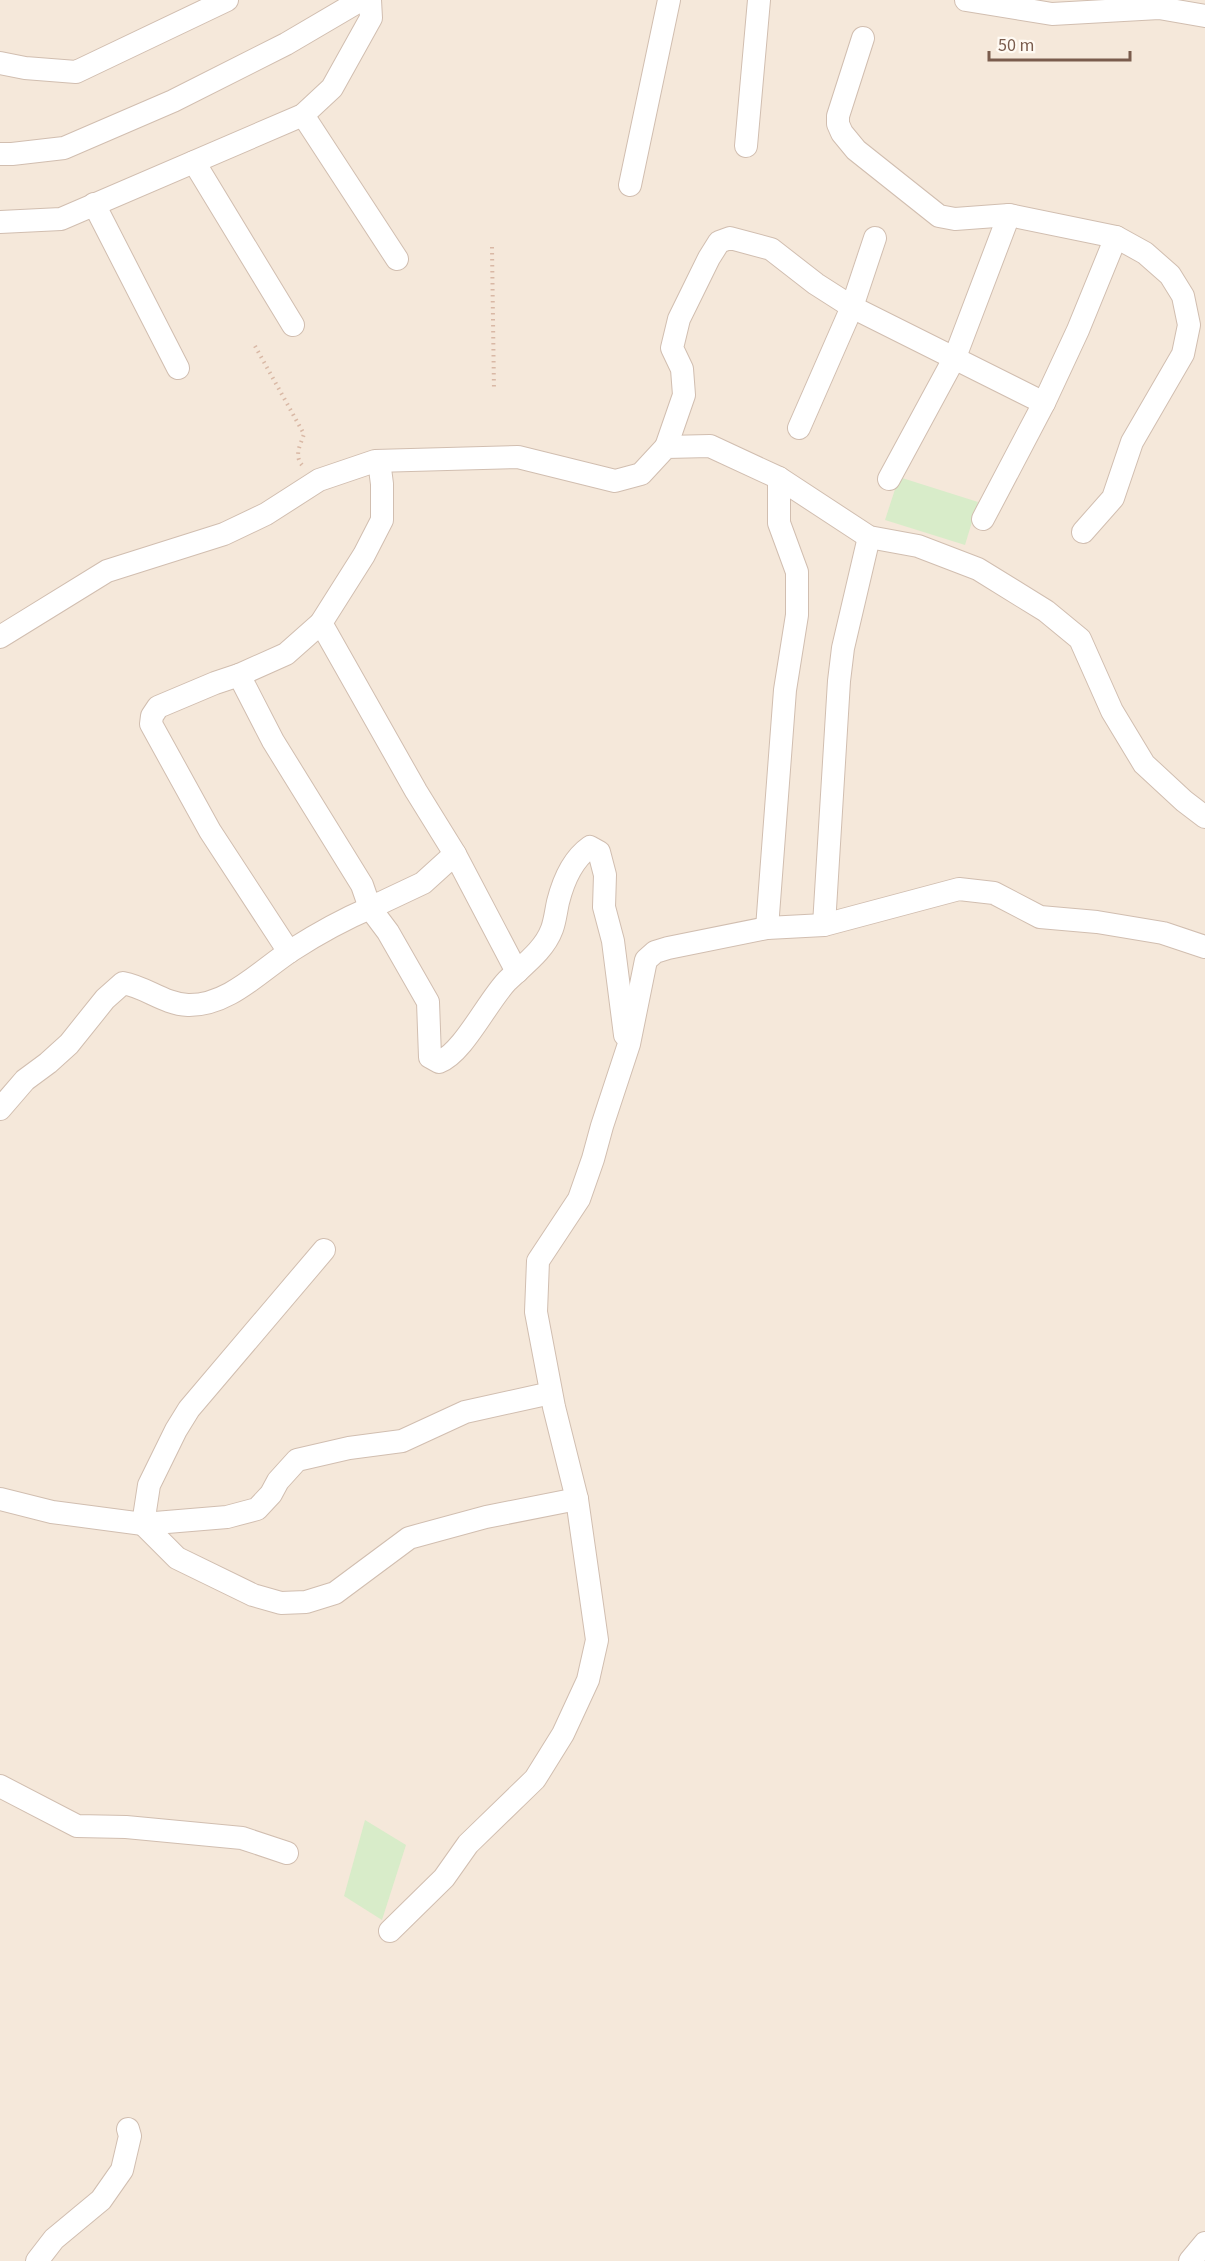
<svg xmlns="http://www.w3.org/2000/svg" width="1205" height="2261" font-family="'Source Sans 3',sans-serif">
<style>
.residential{fill:#f5e8da}
.pitch{fill:#d8ecc9}
.lines{fill:none;stroke-linecap:round;stroke-linejoin:round}
.street-casing{stroke:#d1beb0;stroke-width:24}
.path{stroke:#d9b8a5;stroke-width:4;stroke-dasharray:1.5 4.5;stroke-linecap:butt}
.street{stroke:#fff;stroke-width:22}
</style>
<rect width="100%" height="100%" fill="#fdf6ec"/>
<rect class="residential" x="0" y="0" width="1205" height="2261"/>
<g class="pitch">
<polygon points="899,477 978,502 965,545 885,520"/>
<polygon points="365,1820 406,1845 382,1920 344,1896"/>
</g>
<g class="lines">
<defs>
<g id="street">
<polyline points="966,0 1052,14 1159,8 1205,16"/>
<polyline points="863,38 838,116 838,124 842,133 856,150 939,216 955,219 1009,215 1116,237 1145,253 1170,275 1183,296 1189,325 1183,354 1132,442 1113,498 1083,532"/>
<polyline points="0,63 25,68 76,72 227,0"/>
<polyline points="303,115 397,259"/>
<polyline points="746,146 759,0"/>
<polyline points="0,154 12,154 64,148 173,101 286,44 361,0"/>
<polyline points="194,162 293,325"/>
<polyline points="630,185 669,0"/>
<polyline points="94,204 178,368"/>
<polyline points="0,222 61,219 303,115 332,88 371,18 370,0"/>
<polyline points="799,428 852,307 875,238"/>
<polyline points="666,447 684,395 682,369 672,348 679,319 709,258 719,242 730,238 771,249 816,284 852,307 1044,403"/>
<polyline points="889,479 955,357 1009,215"/>
<polyline points="983,519 1044,403 1078,330 1116,237"/>
<polyline points="321,623 416,791 455,854 517,972"/>
<polyline points="0,637 107,571 224,534 266,514 319,480 375,461 518,457 615,481 641,474 666,447 710,446 779,478 869,537 918,546 978,569 1046,611 1080,639 1112,711 1144,764 1184,801 1205,817"/>
<polyline points="239,675 273,741 362,885 370,908 423,883 455,854"/>
<polyline points="824,925 839,681 843,648 869,537"/>
<polyline points="767,928 785,690 797,615 797,572 779,523 779,478"/>
<polyline points="289,952 210,831 151,724 152,716 158,707 215,683 239,675 286,654 321,623 364,555 382,520 382,484 379,461"/>
<path d="M 0,1109 L 25,1080 L 48,1063 L 69,1044 L 105,999 L 123,983 C 146,987 164,1004 188,1005 C 228,1006 260,971 292,950 C 317,934 342,920 370,908 L 388,932 L 428,1002 L 430,1057 L 439,1062 C 463,1053 487,1002 507,981 C 522,966 544,951 552,929 C 555,921 556,911 558,902 C 563,882 573,859 590,847 L 599,852 L 605,875 L 604,907 L 613,941 L 625,1035"/>
<polyline points="324,1250 189,1409 176,1430 149,1485 143,1524 177,1558 253,1595 281,1603 306,1602 335,1593 409,1538 486,1517 577,1499"/>
<polyline points="0,1499 52,1512 143,1524 227,1517 257,1509 271,1494 278,1481 297,1460 349,1448 402,1441 465,1412 551,1393"/>
<polyline points="0,1786 77,1826 126,1827 242,1838 287,1853"/>
<polyline points="390,1931 444,1878 468,1844 535,1779 563,1734 588,1680 597,1640 577,1499 554,1407 536,1312 538,1261 579,1199 593,1159 602,1126 629,1044 646,960 655,952 668,948 767,928 824,925 959,889 994,893 1040,917 1097,922 1163,933 1205,947"/>
<polyline points="37,2261 54,2239 101,2200 122,2170 130,2136 128,2129"/>
<polyline points="1190,2261 1205,2243"/>
</g>
</defs>
<use href="#street" class="street-casing"/>
<g class="path">
<polyline points="492,247 494,391"/>
<path d="M 255,346 L 304,434 C 300,446 293,457 304,467"/>
</g>
<use href="#street" class="street"/>
</g>
<path d="M989 51v9h141v-9" fill="none" stroke="#7a5c4d" stroke-width="3"/>
<text x="998" y="51" font-size="18" fill="#7a5c4d" stroke="#fffaf3" stroke-width="4.5" paint-order="stroke">50 m</text>
</svg>
